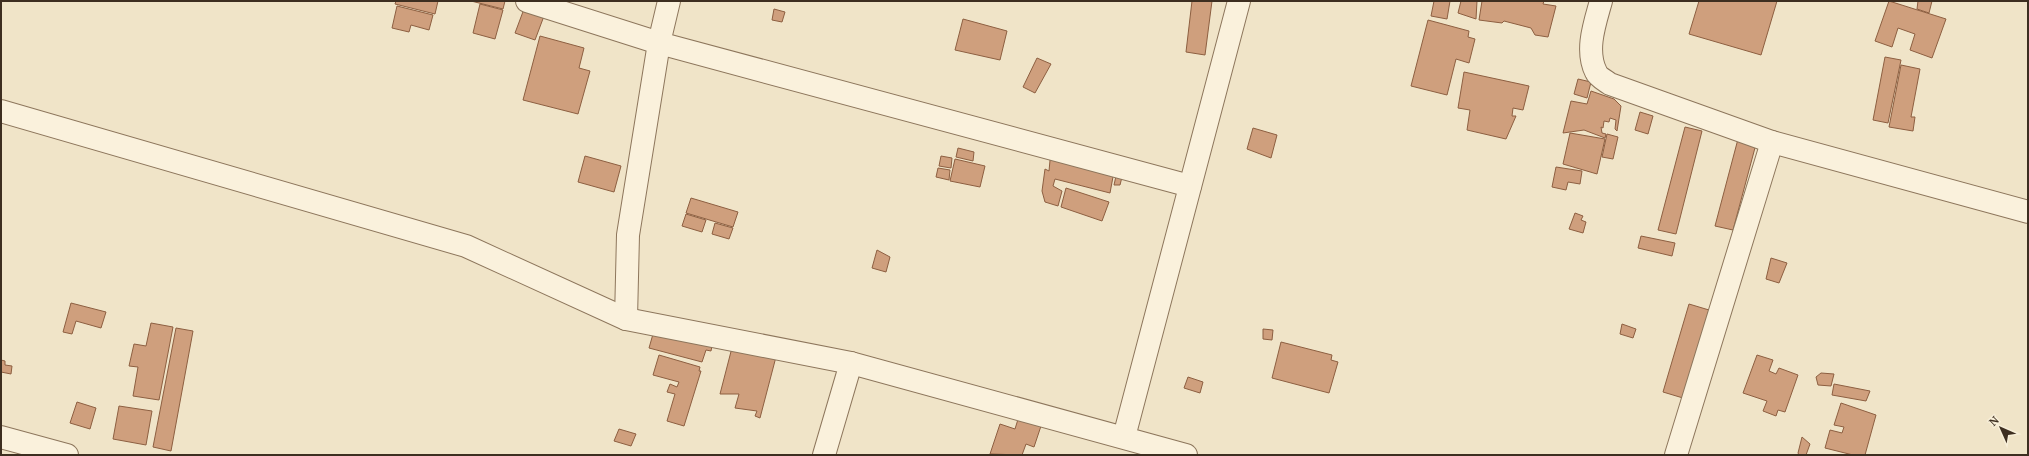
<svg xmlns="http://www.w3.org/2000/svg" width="2029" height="456" font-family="'PT Serif',serif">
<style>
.building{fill:#cf9f7d;stroke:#8d5f41}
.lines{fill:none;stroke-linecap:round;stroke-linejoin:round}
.minor-casing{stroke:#8d765c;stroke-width:24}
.minor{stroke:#faf1dc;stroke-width:22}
</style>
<rect width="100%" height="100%" fill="#f0e4c8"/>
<g class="building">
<polygon points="396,1 438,1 435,14 395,4"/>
<polygon points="471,1 505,1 503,9"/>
<polygon points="1192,1 1212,1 1205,55 1186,52"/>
<polygon points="1434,1 1450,1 1447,19 1431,16"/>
<polygon points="1461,1 1477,1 1476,19 1458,13"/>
<polygon points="1482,1 1544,1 1543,4 1556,6 1548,37 1535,35 1531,28 1504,21 1502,23 1479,20"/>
<polygon points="1699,1 1777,1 1761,55 1689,34"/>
<polygon points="1889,1 1946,19 1932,58 1910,50 1915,34 1898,28 1892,47 1875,41"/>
<polygon points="1918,1 1932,1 1929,13 1917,9"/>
<polygon points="480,4 503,10 495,39 473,33"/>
<polygon points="397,6 433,15 429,30 411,25 409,32 392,28"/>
<polygon points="524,9 544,16 535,40 515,33"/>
<polygon points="774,9 785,12 782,22 772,20"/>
<polygon points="963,19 1007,31 1000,60 955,50"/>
<polygon points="1428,20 1469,31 1468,37 1475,39 1469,63 1456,59 1447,95 1411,86"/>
<polygon points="540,36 584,48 579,68 590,71 578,114 523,100"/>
<polygon points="1885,57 1901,60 1888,123 1873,120"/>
<polygon points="1037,58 1051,64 1035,93 1023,87"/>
<polygon points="1901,65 1920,69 1911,117 1915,117 1913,131 1889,127"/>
<polygon points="1464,72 1529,86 1523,110 1513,108 1512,116 1516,116 1506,139 1467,130 1470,110 1458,108"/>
<polygon points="1578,79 1591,82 1587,98 1574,94"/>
<polygon points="1591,91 1614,99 1621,106 1617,131 1615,129 1616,120 1610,118 1609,122 1604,121 1603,128 1601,127 1602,133 1606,134 1605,138 1584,130 1563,133 1571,101 1587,104"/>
<polygon points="1640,112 1653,116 1648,134 1635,130"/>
<polygon points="1685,127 1702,131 1676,234 1658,230"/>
<polygon points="1253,128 1277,135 1271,158 1247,149"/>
<polygon points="1570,133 1605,139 1597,174 1563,164"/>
<polygon points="1607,134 1618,137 1613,159 1602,157"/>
<polygon points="1738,139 1756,144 1733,230 1715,226"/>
<polygon points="958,148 974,152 973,161 956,157"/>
<polygon points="1051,150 1115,166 1110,193 1055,179 1053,186 1062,191 1058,206 1045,202 1042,191 1045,169 1049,171"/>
<polygon points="585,156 621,166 614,192 578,182"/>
<polygon points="941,156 952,158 951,168 939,166"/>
<polygon points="955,159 985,166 980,187 950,181"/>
<polygon points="1556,167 1582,171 1580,184 1568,182 1566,190 1552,187"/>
<polygon points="938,168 950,170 949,180 936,177"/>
<polygon points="1116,176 1122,177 1120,185 1114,185"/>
<polygon points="1066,188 1109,202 1102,221 1061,207"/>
<polygon points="691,198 738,212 733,227 686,213"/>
<polygon points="1575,213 1583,216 1581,220 1586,222 1583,233 1569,229"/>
<polygon points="686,214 706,220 702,232 682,226"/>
<polygon points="715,223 733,228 729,239 712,234"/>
<polygon points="1641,236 1675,243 1672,256 1638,248"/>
<polygon points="877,250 890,257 886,272 872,268"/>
<polygon points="1771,258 1787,263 1779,283 1766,279"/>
<polygon points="71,303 106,312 101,328 76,321 72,334 63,332"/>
<polygon points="1689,304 1709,310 1683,398 1663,392"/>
<polygon points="151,323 173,327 159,400 133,396 138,367 129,366 134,344 146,346"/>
<polygon points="1622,324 1636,329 1633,338 1620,334"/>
<polygon points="655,327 713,341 711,351 706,350 702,362 649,348"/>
<polygon points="176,328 193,331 171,451 153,447"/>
<polygon points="1263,329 1273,330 1272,340 1263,339"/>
<polygon points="735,336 777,353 760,418 755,416 757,411 735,408 739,394 720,394"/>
<polygon points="1281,342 1332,355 1331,360 1338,362 1329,393 1272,378"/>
<polygon points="659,355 700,367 699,371 701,371 684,426 667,421 675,394 667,392 670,384 677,387 679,382 653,375"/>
<polygon points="1757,355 1773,360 1769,371 1776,374 1779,368 1798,375 1785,412 1778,410 1776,416 1763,411 1767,401 1743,393"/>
<polygon points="1,360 5,361 5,365 12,366 11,374 1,372"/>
<polygon points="1821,373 1834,374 1831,386 1818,385 1816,377"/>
<polygon points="1188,377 1203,382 1200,393 1184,388"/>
<polygon points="1834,384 1870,391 1866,401 1832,395"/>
<polygon points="77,402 96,408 90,429 70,423"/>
<polygon points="1841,403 1876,415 1865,455 1853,455 1825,448 1830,430 1842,433 1844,427 1834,425"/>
<polygon points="119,406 152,411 146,445 113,439"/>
<polygon points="1019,416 1042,423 1034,447 1026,444 1022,455 990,454 1000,424 1015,429"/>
<polygon points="619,429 636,434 631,446 614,441"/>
<polygon points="1802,437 1810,444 1806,455 1799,455 1798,453"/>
</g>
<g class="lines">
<defs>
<g id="minor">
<polyline points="527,1 659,43 1190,186"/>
<path d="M 1601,1 C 1595,23 1585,50 1596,72 C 1598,77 1606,81 1610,84 L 1772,142 L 2028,212"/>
<polyline points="1,111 466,246 626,319 851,363 1186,455"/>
<polyline points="626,319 628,235 659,43 669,1"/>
<polyline points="1,437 67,455"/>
<polyline points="1124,437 1239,1"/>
<polyline points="824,455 851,363"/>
<polyline points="1676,455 1772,142"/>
</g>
</defs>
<use href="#minor" class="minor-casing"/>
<use href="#minor" class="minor"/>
</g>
<rect width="2029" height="456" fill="none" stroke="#3d2e20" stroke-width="4"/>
<g transform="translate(2001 428) rotate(315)" stroke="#f7eed8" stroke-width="3" paint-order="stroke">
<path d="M0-3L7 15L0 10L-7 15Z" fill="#3d2e20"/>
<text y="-6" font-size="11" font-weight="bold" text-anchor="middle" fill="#3d2e20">N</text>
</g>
</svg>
